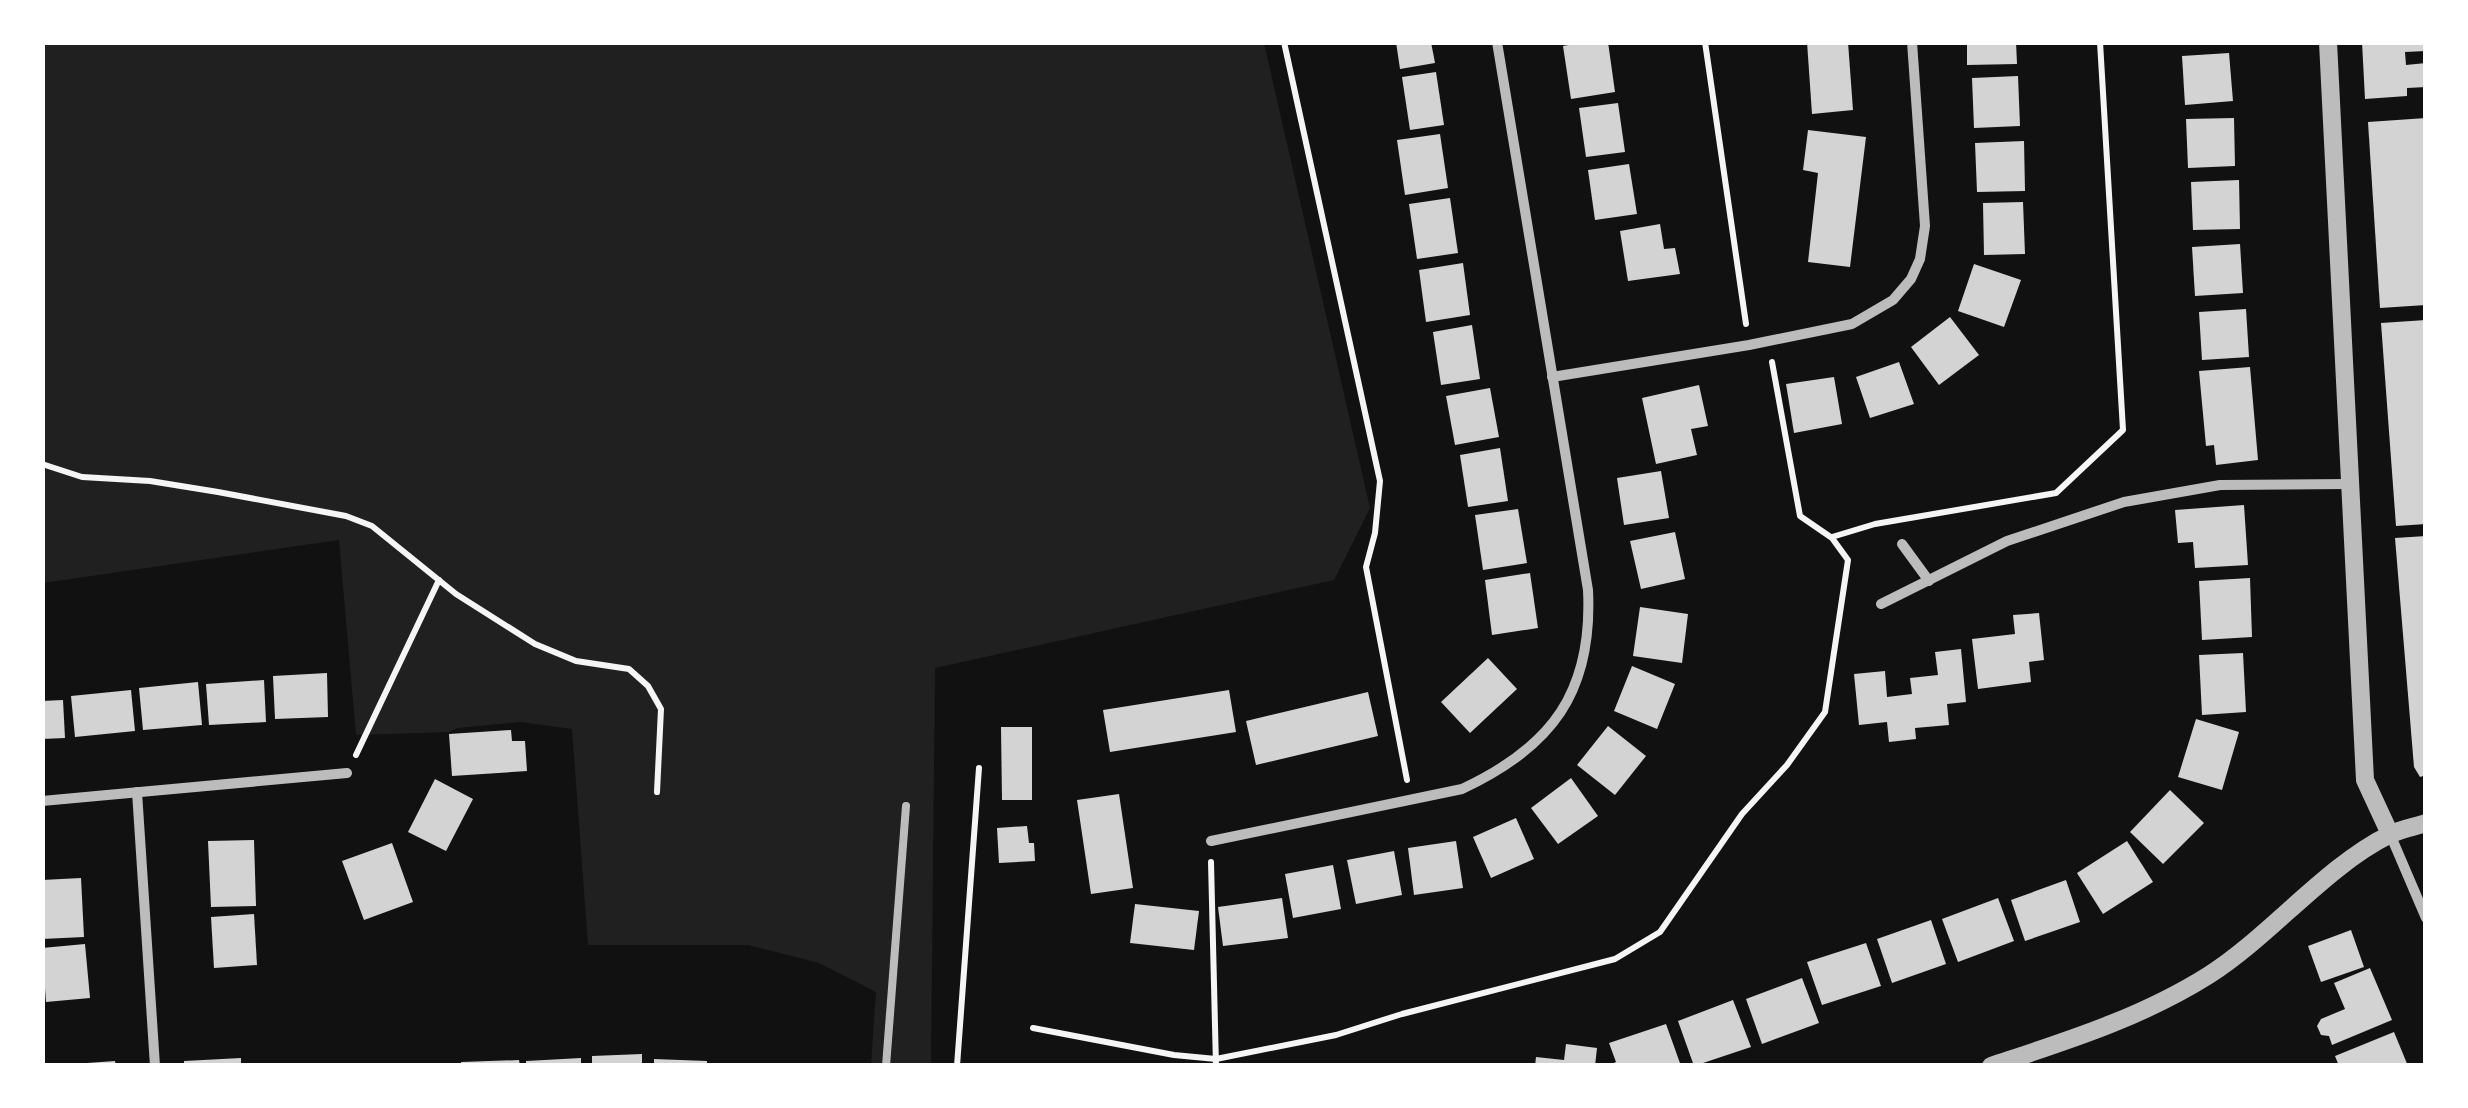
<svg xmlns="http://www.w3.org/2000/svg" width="2468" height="1108" font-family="Overpass,sans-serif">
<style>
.green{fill:#202020}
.building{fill:#d3d3d3}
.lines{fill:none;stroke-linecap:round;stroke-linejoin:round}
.path{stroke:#f5f5f5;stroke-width:6}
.service{stroke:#bcbcbc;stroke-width:8}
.minor{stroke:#bcbcbc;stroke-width:10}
.tertiary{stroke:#bcbcbc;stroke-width:18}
</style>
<rect width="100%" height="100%" fill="#111"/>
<polygon class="green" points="42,43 1264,43 1370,508 1334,580 935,668 931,1065 871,1065 876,992 819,963 748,945 588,945 572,729 520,722 457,728 449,732 356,735 339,540 43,583"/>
<g class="building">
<polygon points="1396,42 1431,42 1435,63 1400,69"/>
<polygon points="1585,42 1608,42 1615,92 1571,99 1563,46"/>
<polygon points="1807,42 1848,42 1853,110 1812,114"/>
<polygon points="1967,42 2016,42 2017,64 1967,65"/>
<polygon points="2362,42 2426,42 2426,51 2405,52 2406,65 2426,63 2426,87 2407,88 2407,96 2365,99"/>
<polygon points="2229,53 2233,101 2185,105 2182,56"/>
<polygon points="1436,72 1444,125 1410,130 1402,77"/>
<polygon points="2018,76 2020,126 1974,128 1972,78"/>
<polygon points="1618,103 1625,152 1586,157 1579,108"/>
<polygon points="2234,118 2235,166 2188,168 2186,119"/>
<polygon points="2426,118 2426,305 2380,308 2368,122"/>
<polygon points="1808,130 1866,137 1850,267 1808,262 1818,173 1803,170"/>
<polygon points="1440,134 1448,188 1405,195 1397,140"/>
<polygon points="2024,141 2025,191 1977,192 1975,143"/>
<polygon points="1629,164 1637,214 1595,220 1588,170"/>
<polygon points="2239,180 2240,229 2193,230 2191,182"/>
<polygon points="1450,198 1458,253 1417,259 1409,204"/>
<polygon points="2023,202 2025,254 1984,255 1983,203"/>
<polygon points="1660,224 1664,249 1675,248 1680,274 1628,281 1620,231"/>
<polygon points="2240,244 2243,293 2195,296 2192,247"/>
<polygon points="1463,263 1470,315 1426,322 1419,270"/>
<polygon points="1974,264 2021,280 2004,327 1958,311"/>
<polygon points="2246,309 2249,357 2202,360 2199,312"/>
<polygon points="1950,317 1979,355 1939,385 1911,347"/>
<polygon points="2426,320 2426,524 2396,526 2381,323"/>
<polygon points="1472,325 1480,379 1441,385 1433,332"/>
<polygon points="1899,362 1914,404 1870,418 1856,377"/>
<polygon points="2250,367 2258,460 2216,465 2214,445 2206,446 2199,371"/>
<polygon points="1834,377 1842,424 1794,433 1786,384"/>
<polygon points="1699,385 1708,426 1691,429 1697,455 1656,464 1642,398"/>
<polygon points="1490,388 1499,437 1455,445 1446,396"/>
<polygon points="1500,448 1508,501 1468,507 1460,455"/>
<polygon points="1661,471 1669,518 1624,525 1617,478"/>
<polygon points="2244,505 2248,565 2195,568 2193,542 2178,543 2175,510"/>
<polygon points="1518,509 1527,563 1483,570 1475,515"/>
<polygon points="1675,532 1685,579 1641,589 1630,541"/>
<polygon points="2426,536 2426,775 2420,777 2414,767 2395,538"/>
<polygon points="1530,573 1538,628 1492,635 1485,580"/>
<polygon points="2250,578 2252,637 2202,640 2199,581"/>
<polygon points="1640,607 1688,614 1682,663 1633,656"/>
<polygon points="2039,613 2044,660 2029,662 2031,682 1978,689 1972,639 2015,634 2013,615"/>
<polygon points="1961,649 1966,702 1947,704 1949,725 1915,728 1916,739 1889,742 1887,722 1859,725 1854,674 1885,671 1887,697 1912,694 1910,678 1938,675 1935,652"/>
<polygon points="2243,653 2246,712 2202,715 2199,655"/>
<polygon points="1488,658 1517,689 1470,733 1441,702"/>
<polygon points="1632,666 1675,684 1657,729 1614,711"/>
<polygon points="327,673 328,717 275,719 273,676"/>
<polygon points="264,680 266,722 209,725 206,684"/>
<polygon points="198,682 202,725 143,730 139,688"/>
<polygon points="131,690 135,731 75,737 71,696"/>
<polygon points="1229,690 1236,732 1110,752 1103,710"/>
<polygon points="1368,692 1378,736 1256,765 1246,721"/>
<polygon points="63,700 65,738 42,739 42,701"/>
<polygon points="2196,719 2239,732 2222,790 2178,777"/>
<polygon points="1608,726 1646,756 1615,795 1577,765"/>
<polygon points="1001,727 1032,727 1032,800 1002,800"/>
<polygon points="511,730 512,741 525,741 527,771 452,776 449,734"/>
<polygon points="1571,778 1598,816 1558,844 1531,808"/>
<polygon points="435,779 473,799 446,851 408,832"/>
<polygon points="2170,790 2204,823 2163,864 2130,832"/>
<polygon points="1119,794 1133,888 1091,894 1077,800"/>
<polygon points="1516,818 1534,859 1491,878 1473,837"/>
<polygon points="1027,826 1029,843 1034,843 1035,861 999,863 997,828"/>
<polygon points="254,840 256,906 211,907 208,841"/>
<polygon points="1456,841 1463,888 1414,895 1408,848"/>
<polygon points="2127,841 2153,882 2103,914 2077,873"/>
<polygon points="392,843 413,902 364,920 342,861"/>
<polygon points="1394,851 1402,895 1356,904 1347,860"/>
<polygon points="1333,865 1341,909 1293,918 1285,874"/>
<polygon points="81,878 84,937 42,939 42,880"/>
<polygon points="2066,880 2080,922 2025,941 2011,900"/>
<polygon points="1282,898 1288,938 1223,946 1218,907"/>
<polygon points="1998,898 2014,941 1958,962 1942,919"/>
<polygon points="1135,904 1199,911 1194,950 1130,943"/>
<polygon points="254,914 257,965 214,968 211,917"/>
<polygon points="1931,920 1946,964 1892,983 1877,939"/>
<polygon points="2351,930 2364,967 2321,982 2308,946"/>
<polygon points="1866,943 1881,986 1822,1005 1807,962"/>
<polygon points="85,944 90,998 46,1002 42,948"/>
<polygon points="2370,968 2392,1020 2332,1045 2329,1036 2321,1035 2317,1026 2321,1019 2345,1009 2334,983"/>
<polygon points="1802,978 1819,1023 1762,1044 1746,999"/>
<polygon points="1733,1000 1751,1047 1694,1066 1678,1021"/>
<polygon points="1666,1024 1681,1066 1607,1066 1616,1062 1609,1043"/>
<polygon points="2394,1032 2408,1066 2339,1066 2335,1056"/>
<polygon points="1566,1044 1597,1048 1595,1066 1535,1066 1536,1057 1564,1060"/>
<polygon points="642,1054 642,1066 592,1066 592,1056"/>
<polygon points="241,1058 241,1066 184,1066 184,1061"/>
<polygon points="581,1058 581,1066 526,1066 526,1061"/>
<polygon points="654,1059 707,1061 707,1066 654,1066"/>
<polygon points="519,1060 520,1066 461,1066 461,1062"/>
<polygon points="115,1061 116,1066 87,1066 87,1063"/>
</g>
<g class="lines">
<g class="path">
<polyline points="1284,42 1380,481 1375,533 1366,567 1407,780"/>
<polyline points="1705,42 1746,324"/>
<polyline points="42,464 82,477 150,481 218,492 346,516 372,526 456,594 535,644 576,661 629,669 648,686 661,709 657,792"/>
<polyline points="1832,537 1875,524 2056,493 2123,430 2100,42"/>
<polyline points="356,755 439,580"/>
<polyline points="1211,862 1216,1066"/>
<polyline points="1033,1028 1174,1055 1216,1059 1336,1035 1402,1014 1615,959 1660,932 1742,814 1787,765 1825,712 1848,560 1832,538 1800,516 1772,362"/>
<polyline points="957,1066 979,768"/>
</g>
<polyline class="service" points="886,1066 906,806"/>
<g class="minor">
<polyline points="1552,377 1749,345 1852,324 1893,300 1911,279 1920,259 1925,226 1912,42"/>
<polyline points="1902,544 1929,581"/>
<polyline points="1881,604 2007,541 2124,502 2220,485 2348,484"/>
<polyline points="137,792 155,1066"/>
<polyline points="42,801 347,773"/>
<polyline points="2390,834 2426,918"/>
<path d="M 1211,841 L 1462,789 C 1552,747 1593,692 1588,590 L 1497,42"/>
</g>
<g class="tertiary">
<polyline points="2328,42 2365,780 2390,834"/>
<path d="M 1991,1066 C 2066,1041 2141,1018 2209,975 C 2269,937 2326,866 2389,835 C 2400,829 2414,827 2426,823"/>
</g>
</g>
<rect width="2468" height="1108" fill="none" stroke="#ffffff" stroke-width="90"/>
</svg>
